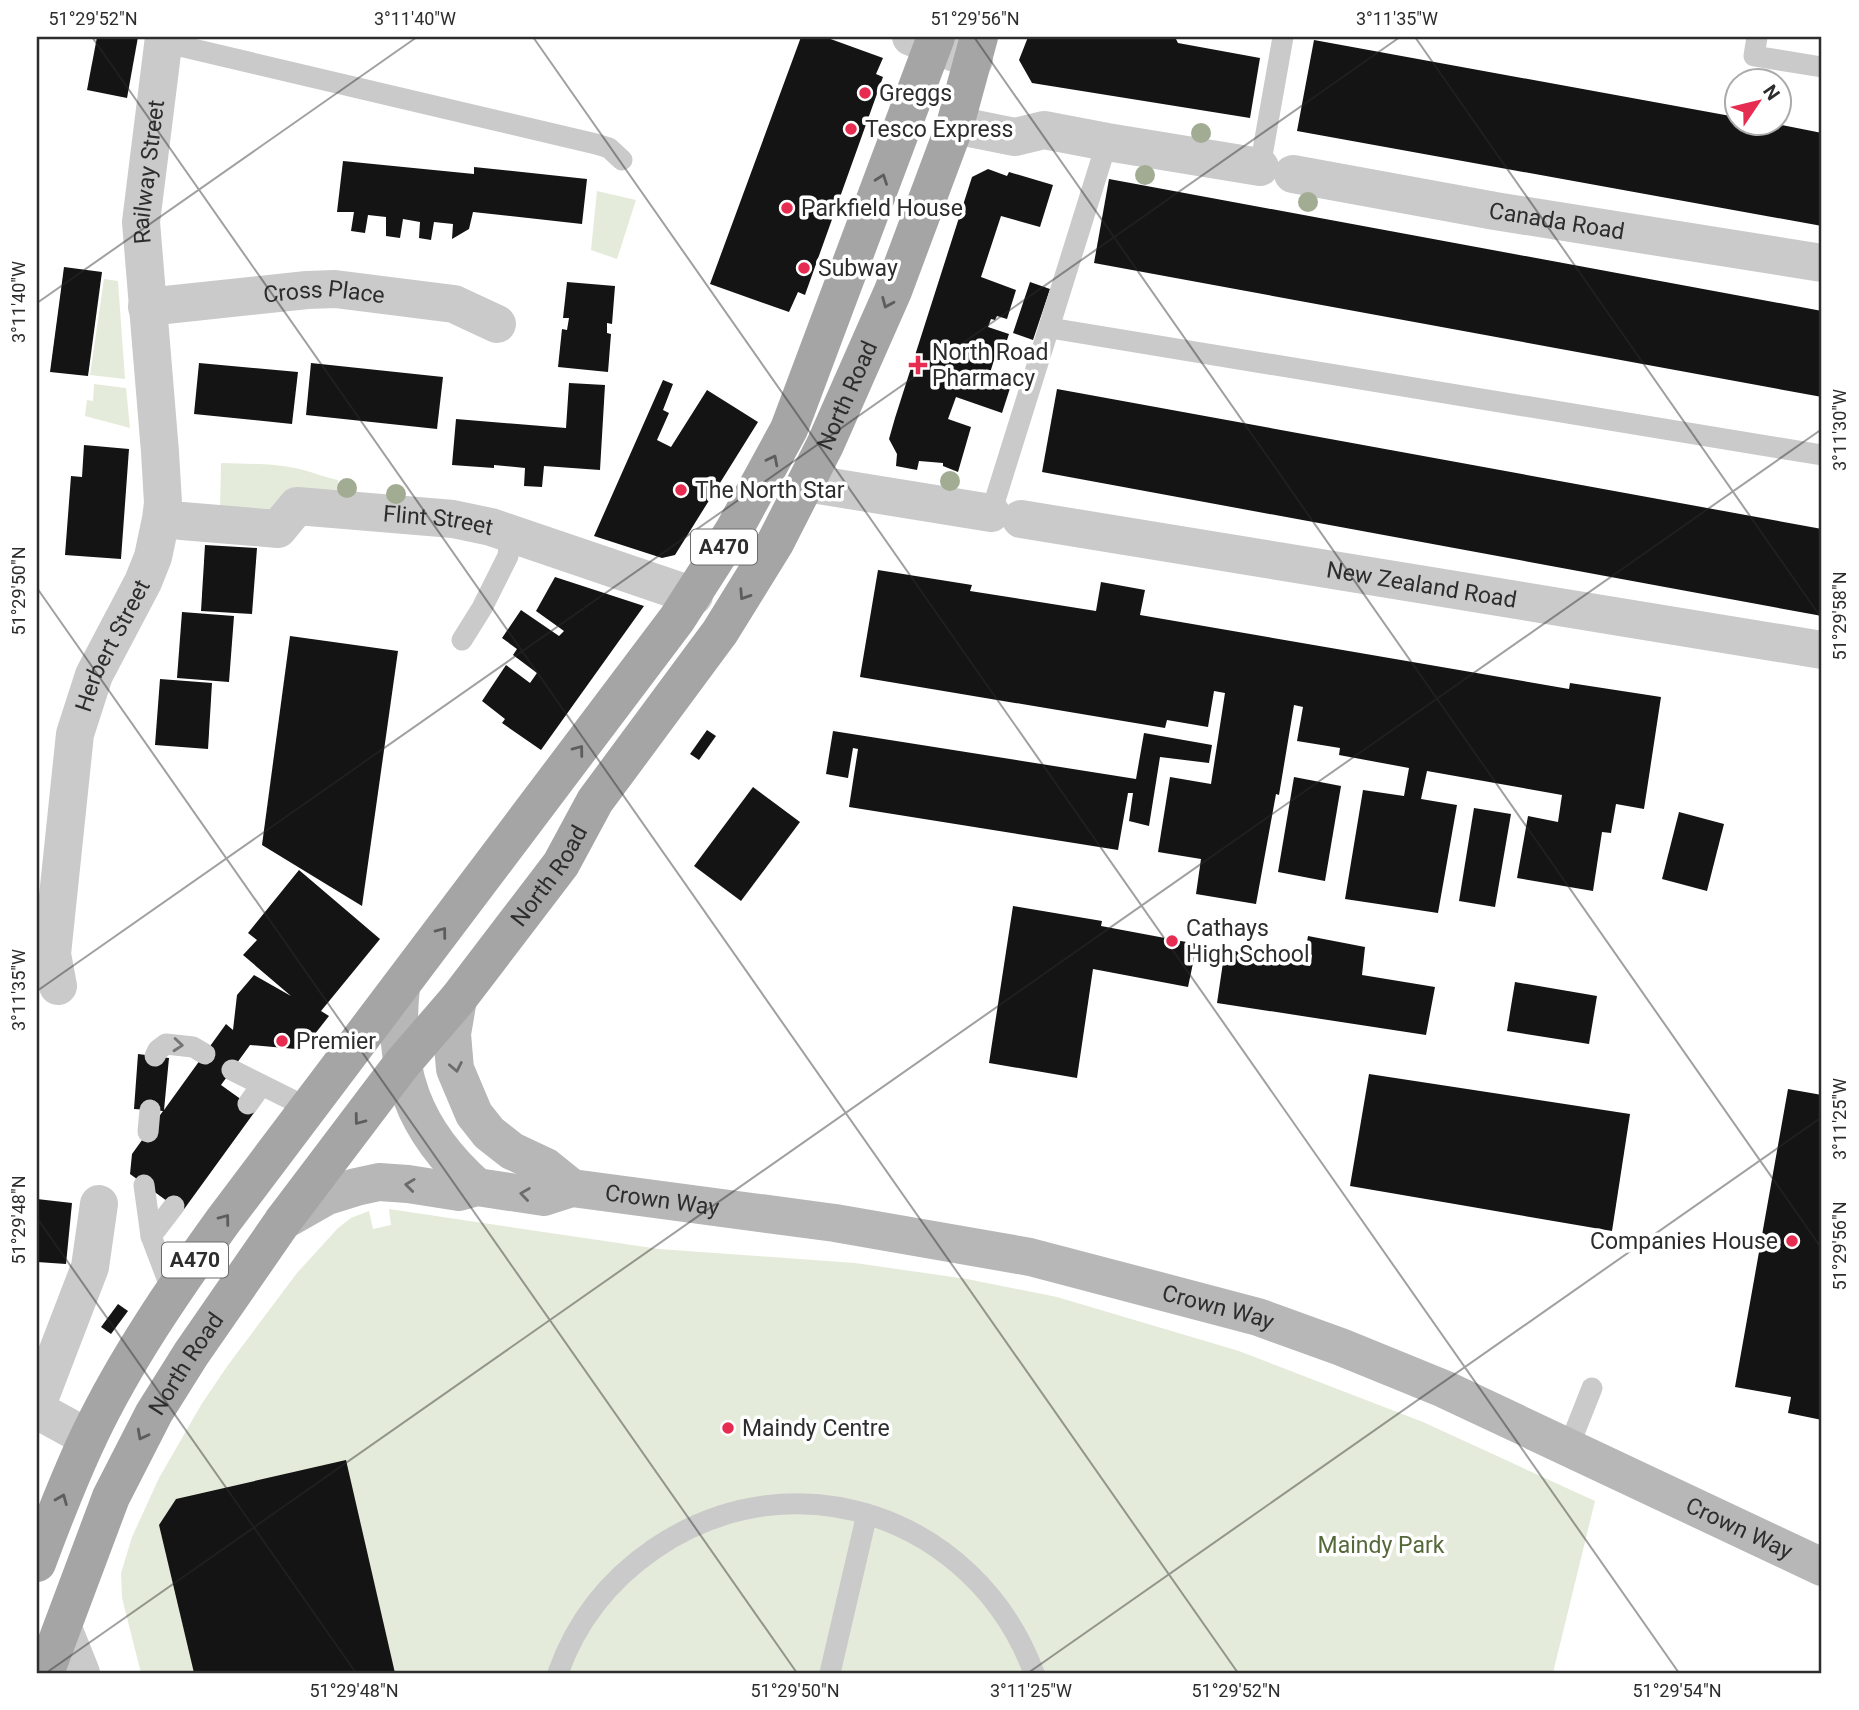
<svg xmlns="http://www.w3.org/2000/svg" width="1859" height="1710" font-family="Roboto,sans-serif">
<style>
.green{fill:#e5ebda}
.building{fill:#141414}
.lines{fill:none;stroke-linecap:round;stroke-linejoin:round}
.lane{stroke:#cacaca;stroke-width:21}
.street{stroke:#cacaca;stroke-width:38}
.secondary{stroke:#b7b7b7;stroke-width:38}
.primary{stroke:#a5a5a5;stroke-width:38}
.tree{fill:#a2ac93}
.oneway{stroke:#5d5d5d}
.oneway2{stroke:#747474}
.oneway3{stroke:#6b6b6b}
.ticks{fill:none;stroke:#2d2d2d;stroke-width:2;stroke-opacity:0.45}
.poi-dot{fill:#e62c50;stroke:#fff;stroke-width:2.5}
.labels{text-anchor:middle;stroke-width:7;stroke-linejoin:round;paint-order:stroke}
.shield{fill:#fff;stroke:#6c6c6c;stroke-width:2}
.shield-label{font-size:21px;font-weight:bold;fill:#2d2d2d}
.poi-label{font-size:23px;fill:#2d2d2d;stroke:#fff;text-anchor:start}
.street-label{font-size:23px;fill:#2d2d2d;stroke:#fff}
.park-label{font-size:23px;fill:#55683a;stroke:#fff}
.neatline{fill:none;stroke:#2d2d2d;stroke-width:2.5}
.ticks-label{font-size:18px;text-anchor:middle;fill:#2d2d2d}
</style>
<rect width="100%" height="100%" fill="#fff"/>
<g class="green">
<polygon points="597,191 636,200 617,259 591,250"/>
<polygon points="104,279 118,281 125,379 90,375"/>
<polygon points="94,384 126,388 130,428 85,416 87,400 93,401"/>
<path d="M 221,463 C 245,464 271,463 295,468 C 310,471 323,477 338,480 L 338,497 L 266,514 L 220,508 Z"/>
<polygon points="389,1209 659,1249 855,1263 967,1279 1057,1297 1239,1351 1423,1422 1595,1501 1553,1673 141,1673 122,1598 121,1573 132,1537 159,1478 201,1405 228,1365 297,1273 338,1228 351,1218 369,1211 373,1229 391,1225"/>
</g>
<g class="building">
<polygon points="97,37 138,37 127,98 87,90"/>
<polygon points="801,37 825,37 883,58 876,74 883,77 806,292 805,295 798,292 789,312 710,284"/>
<polygon points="1028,37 1175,37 1178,43 1260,58 1250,118 1032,83 1019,60"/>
<polygon points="1314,40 1736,117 1736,122 1767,122 1822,133 1822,226 1297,131"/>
<polygon points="343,161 474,174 474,167 587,179 582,224 473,212 469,229 452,239 453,224 434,222 431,240 419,238 420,222 403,219 400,238 386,236 386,217 368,215 365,233 351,231 354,212 337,212"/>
<polygon points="988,169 1007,176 1009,172 1053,185 1040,227 1001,216 981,277 1016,290 1007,319 997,316 995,320 991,319 988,327 1009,334 1004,349 998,347 990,373 1012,382 1002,413 956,397 948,419 971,427 958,472 943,466 943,463 919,461 917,470 896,466 897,454 889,439 895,418 972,177"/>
<polygon points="1109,179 1822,311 1822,397 1094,263"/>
<polygon points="64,267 102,272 88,376 50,372"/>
<polygon points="567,282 615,286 612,324 607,323 607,333 611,334 608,372 558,367 562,329 567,330 569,318 563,318"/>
<polygon points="1030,282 1050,289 1033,340 1013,333"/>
<polygon points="199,363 298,372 292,424 194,414"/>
<polygon points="311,363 443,377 437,429 306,415"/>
<polygon points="663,380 673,384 663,410 669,413 657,440 671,447 707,390 758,422 675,555 662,558 594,536"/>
<polygon points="569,383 605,385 600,470 544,466 542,487 524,486 525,468 494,465 494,468 452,465 456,419 566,428"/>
<polygon points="1057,389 1822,529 1822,616 1042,472"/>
<polygon points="84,445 129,449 121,559 65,555 71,476 82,477"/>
<polygon points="205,545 257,548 252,614 201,611"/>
<polygon points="878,570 972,585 970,591 1096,611 1101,582 1145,590 1140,615 1569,689 1570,683 1661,697 1644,809 1616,804 1611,833 1602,832 1593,891 1517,878 1528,816 1558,822 1562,795 1427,771 1421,799 1457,805 1438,913 1345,899 1363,790 1404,796 1409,768 1339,755 1340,748 1297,741 1303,707 1294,705 1279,795 1276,794 1256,904 1196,894 1201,859 1158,852 1170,777 1211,784 1225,693 1214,691 1208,727 1167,720 1165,728 860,677"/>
<polygon points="555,577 644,606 541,750 502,723 505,719 482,701 506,665 530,683 537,673 513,655 517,649 502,638 521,610 559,636 564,631 536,611"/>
<polygon points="182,612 234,616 229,682 177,678"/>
<polygon points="290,636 398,651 362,906 262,845"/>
<polygon points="160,679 212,683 208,749 155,745"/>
<polygon points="707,730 716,736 699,760 690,754"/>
<polygon points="833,731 1136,779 1144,733 1212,745 1209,763 1160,757 1149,826 1129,821 1133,793 1128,793 1118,850 849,807 858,749 853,748 848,778 826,774"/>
<polygon points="1294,777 1341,786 1325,881 1278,872"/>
<polygon points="753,787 800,822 741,901 694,866"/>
<polygon points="1474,808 1511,814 1495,907 1459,901"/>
<polygon points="1679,812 1724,824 1707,891 1662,879"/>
<polygon points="299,870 380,939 321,1011 329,1016 307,1044 300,1043 296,1049 250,1045 221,1085 256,1110 182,1212 130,1174 132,1154 163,1111 134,1109 138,1054 169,1058 164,1110 226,1024 233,1030 237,995 254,975 291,996 243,955 257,940 248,933"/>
<polygon points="1013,906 1102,921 1101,926 1197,944 1188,987 1093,969 1077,1078 989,1063"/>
<polygon points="1308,936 1365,947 1362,975 1435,987 1426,1035 1217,1003 1225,949 1310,966 1312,955 1305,953"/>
<polygon points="1515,982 1597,996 1589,1044 1507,1031"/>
<polygon points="1369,1074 1630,1114 1612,1231 1350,1186"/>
<polygon points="1788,1089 1822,1095 1822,1420 1788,1413 1791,1397 1735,1387"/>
<polygon points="37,1199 72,1203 66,1264 37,1262"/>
<polygon points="118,1304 128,1311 111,1334 101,1327"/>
<polygon points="346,1460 395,1673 194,1673 159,1525 176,1499"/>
</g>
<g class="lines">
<g class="lane">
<polyline points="1757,37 1754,56 1822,67"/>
<polyline points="163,42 596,144 609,148 622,160"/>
<polyline points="1260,167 1283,37"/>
<polyline points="1050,328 1822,455"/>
<polyline points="991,513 1107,142"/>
<polyline points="462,640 482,608 508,556 510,535"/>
<polyline points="155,1056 158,1050 166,1044 193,1047 205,1054"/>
<polyline points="232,1070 308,1108"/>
<polyline points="248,1104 261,1086"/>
<polyline points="148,1132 150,1110"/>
<polyline points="144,1185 151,1236 173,1294"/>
<polyline points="151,1236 174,1206"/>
<polyline points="1569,1446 1592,1388"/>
<path d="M 558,1673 C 576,1622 609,1580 654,1549 C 794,1453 976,1517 1034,1673"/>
<polyline points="830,1673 867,1514"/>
</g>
<g class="street">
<polyline points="911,37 974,60"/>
<polyline points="955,125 1015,137 1044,130 1107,142 1260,167"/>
<path id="s1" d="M 1293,174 L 1495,211 L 1822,263"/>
<path id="s2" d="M 147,307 L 307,290 L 335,289 L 454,304 L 497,324"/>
<polyline points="806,483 991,513"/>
<path id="s3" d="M 1021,519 L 1822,650"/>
<path id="s4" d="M 182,521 L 278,529 L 297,506 L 453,519 L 491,527 L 694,596"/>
<path id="s5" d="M 58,986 L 52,954 L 75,734 L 94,675 L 143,582 L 153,557 L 161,519 L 163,503 L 160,452 L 141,222 L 164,37"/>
<polyline points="37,1405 90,1267 99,1204"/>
<polyline points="37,1410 88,1438"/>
<polyline points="63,1628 81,1673"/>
</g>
<g class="secondary">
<path d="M 401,987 C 392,1071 413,1130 477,1187"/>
<polyline points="458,999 452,1034 455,1069 474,1114 489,1133 512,1151 546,1167 572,1188"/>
<path id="s6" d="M 283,1221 L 327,1196 L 356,1187 L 379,1182 L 408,1184 L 459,1192 L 477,1187 L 544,1197 L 572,1188 L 835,1223 L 1030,1257 L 1258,1317 L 1341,1347 L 1444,1389 L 1822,1567"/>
</g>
<g class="primary">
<path d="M 37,1563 C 53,1520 70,1476 90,1434 C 126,1359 174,1289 223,1221 L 677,619 L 734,530 L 789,429 L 936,37"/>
<path id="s7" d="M 45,1673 L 111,1497 L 154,1413 L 191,1354 L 283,1221 L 401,1065 L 458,999 L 561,864 L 595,801 L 720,632 L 775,543 L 825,445 L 893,291 L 955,125 L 979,37"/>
</g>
</g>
<g class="tree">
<circle cx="1201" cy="133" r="10"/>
<circle cx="1145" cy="175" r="10"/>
<circle cx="1308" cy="202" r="10"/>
<circle cx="950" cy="481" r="10"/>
<circle cx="347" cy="488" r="10"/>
<circle cx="396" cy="494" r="10"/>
</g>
<defs><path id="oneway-chevron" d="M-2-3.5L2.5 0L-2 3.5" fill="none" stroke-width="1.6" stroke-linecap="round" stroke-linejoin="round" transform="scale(1.75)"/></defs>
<g class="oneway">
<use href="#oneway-chevron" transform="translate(882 179) rotate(-70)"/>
<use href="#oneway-chevron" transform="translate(887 303) rotate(113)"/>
<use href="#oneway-chevron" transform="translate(773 460) rotate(-63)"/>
<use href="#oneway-chevron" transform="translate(744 595) rotate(123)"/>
<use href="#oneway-chevron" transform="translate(579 750) rotate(-53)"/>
<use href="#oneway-chevron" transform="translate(442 932) rotate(-53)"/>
<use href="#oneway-chevron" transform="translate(359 1120) rotate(127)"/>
<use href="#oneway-chevron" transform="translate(225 1219) rotate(-53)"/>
<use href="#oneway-chevron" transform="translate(142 1435) rotate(118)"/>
<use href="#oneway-chevron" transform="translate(62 1499) rotate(-68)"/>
</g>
<use class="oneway2" href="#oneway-chevron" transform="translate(178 1045) rotate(5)"/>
<g class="oneway3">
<use href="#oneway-chevron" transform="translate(456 1067) rotate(79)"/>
<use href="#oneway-chevron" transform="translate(410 1185) rotate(-173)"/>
<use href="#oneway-chevron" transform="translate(525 1194) rotate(-172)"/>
</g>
<path class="ticks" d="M 92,37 L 1238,1673M 533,37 L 1679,1673M 974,37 L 1822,1249M 1415,37 L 1822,619M 37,303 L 417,37M 37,588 L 797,1673M 37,991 L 1400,37M 37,1218 L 356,1673M 46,1673 L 1822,429M 1028,1673 L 1822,1117"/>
<g class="poi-dot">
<circle cx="865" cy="93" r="7"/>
<circle cx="851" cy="129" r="7"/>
<circle cx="787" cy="208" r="7"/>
<circle cx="804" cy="268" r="7"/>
<path d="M914.5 354.5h7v7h7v7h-7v7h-7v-7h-7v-7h7z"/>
<circle cx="681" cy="490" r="7"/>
<circle cx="1172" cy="941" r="7"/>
<circle cx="282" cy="1041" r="7"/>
<circle cx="1792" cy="1241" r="7"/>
<circle cx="728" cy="1428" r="7"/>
</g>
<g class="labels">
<g class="shield">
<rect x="691" y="529.5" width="66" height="35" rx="5"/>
<rect x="162" y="1242.5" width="66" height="35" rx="5"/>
</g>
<g class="shield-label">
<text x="724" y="554">A470</text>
<text x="195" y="1267">A470</text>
</g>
<g class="poi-label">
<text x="879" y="101">Greggs</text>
<text x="865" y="137">Tesco Express</text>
<text x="801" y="216">Parkfield House</text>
<text x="818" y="276">Subway</text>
<text x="932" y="360">North Road<tspan x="932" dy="26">Pharmacy</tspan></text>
<text x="695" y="498">The North Star</text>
<text x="1186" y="936">Cathays<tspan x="1186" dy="26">High School</tspan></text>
<text x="296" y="1049">Premier</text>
<text x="1778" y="1249" text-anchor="end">Companies House</text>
<text x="742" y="1436">Maindy Centre</text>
</g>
<g class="street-label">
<text dy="8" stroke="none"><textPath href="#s5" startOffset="835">Railway Street</textPath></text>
<text dy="8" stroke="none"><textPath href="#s1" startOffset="268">Canada Road</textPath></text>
<text dy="8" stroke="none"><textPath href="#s2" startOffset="178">Cross Place</textPath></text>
<text dy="8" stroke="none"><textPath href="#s7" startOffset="1517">North Road</textPath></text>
<text dy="8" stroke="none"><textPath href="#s4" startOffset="268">Flint Street</textPath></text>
<text dy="8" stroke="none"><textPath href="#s3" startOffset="406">New Zealand Road</textPath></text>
<text dy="8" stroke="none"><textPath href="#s5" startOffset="350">Herbert Street</textPath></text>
<text dy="8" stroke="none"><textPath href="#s7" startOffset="950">North Road</textPath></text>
<text dy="8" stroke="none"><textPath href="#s6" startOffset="392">Crown Way</textPath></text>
<text dy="8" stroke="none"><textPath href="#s6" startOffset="959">Crown Way</textPath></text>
<text dy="8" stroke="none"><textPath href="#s7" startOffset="341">North Road</textPath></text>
<text dy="8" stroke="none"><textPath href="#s6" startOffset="1526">Crown Way</textPath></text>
</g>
<g class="park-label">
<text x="1381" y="1553">Maindy Park</text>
</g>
</g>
<rect width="1859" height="1710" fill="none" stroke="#ffffff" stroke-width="77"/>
<g transform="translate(1758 102) rotate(55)"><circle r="33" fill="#ffffff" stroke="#ababab" stroke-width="2"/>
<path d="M0-5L12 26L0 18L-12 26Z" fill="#e62c50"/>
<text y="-10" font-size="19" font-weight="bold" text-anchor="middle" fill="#2d2d2d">N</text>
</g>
<rect x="38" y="38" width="1782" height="1634" class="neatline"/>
<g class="ticks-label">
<text x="93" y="25">51°29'52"N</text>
<text x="415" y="25">3°11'40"W</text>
<text x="975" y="25">51°29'56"N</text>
<text x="1397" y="25">3°11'35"W</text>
<text transform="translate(19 302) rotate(-90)" y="6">3°11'40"W</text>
<text transform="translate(1840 430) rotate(-90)" y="6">3°11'30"W</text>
<text transform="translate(19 591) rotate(-90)" y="6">51°29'50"N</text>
<text transform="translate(1840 616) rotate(-90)" y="6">51°29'58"N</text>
<text transform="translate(19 990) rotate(-90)" y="6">3°11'35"W</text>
<text transform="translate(1840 1119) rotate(-90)" y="6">3°11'25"W</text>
<text transform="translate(19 1220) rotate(-90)" y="6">51°29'48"N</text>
<text transform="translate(1840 1246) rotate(-90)" y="6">51°29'56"N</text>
<text x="354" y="1697">51°29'48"N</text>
<text x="795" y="1697">51°29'50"N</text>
<text x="1031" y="1697">3°11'25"W</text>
<text x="1236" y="1697">51°29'52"N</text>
<text x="1677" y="1697">51°29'54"N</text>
</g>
</svg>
